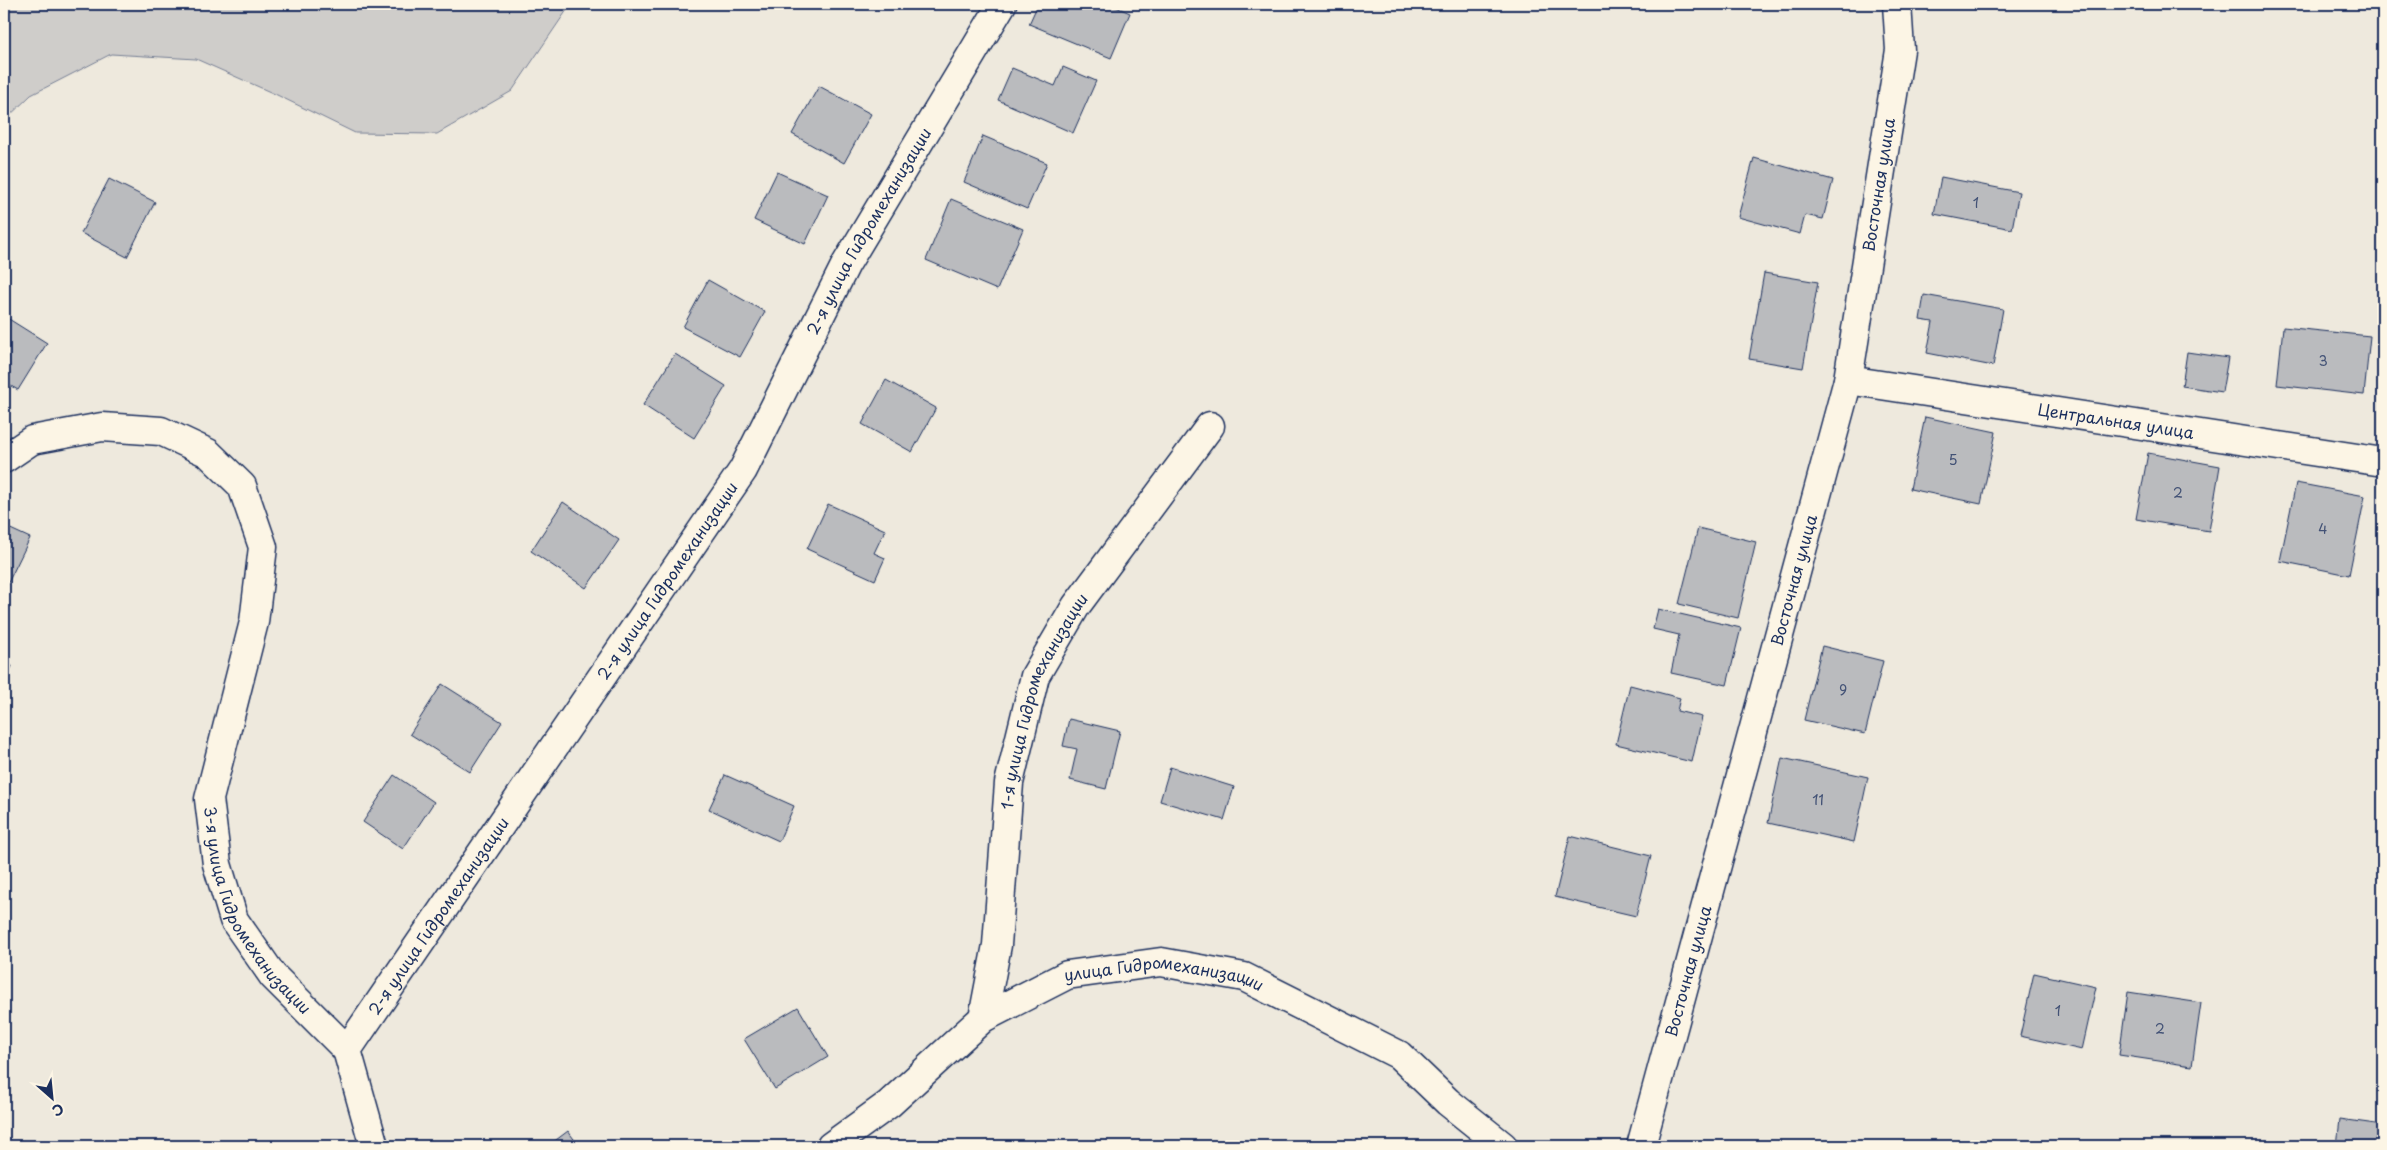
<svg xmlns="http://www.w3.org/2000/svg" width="2387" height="1150" font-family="'Playpen Sans',sans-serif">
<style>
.green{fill:#cfcdca;stroke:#757e94}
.building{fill:#babbbe;stroke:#1b2f5e}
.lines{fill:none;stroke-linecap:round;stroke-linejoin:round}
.street-casing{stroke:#1b2f5e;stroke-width:31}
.street{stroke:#fcf5e5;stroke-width:28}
.labels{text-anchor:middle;stroke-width:4;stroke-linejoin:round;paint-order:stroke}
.number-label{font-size:14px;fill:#435276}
.street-label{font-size:16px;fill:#1b2f5e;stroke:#fcf5e5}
</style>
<rect width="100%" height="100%" fill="#eee9dd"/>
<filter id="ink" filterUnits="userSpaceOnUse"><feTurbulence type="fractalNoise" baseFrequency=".02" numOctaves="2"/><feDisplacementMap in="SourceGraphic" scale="10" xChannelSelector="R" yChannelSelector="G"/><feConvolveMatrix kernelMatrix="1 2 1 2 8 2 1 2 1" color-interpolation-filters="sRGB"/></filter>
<g filter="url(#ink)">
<polygon class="green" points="4,4 571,4 512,91 437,134 355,133 277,95 196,59 111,54 31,95 4,121"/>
<g class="building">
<polygon points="1038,4 1109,4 1130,13 1111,58 1029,24"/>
<polygon points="1063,67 1096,81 1073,133 998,100 1012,68 1055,86"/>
<polygon points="819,86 871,114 844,163 792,134"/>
<polygon points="983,136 1047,163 1027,209 964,182"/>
<polygon points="1754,158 1833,180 1823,219 1805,215 1800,234 1738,217"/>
<polygon points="777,172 828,195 805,244 754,220"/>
<polygon points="1941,177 2019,192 2012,229 1934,214"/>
<polygon points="109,179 155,202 127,257 81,233"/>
<polygon points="951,199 1023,229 997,290 926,260"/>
<polygon points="1764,273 1818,282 1803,368 1749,359"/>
<polygon points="708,280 765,312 740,357 683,327"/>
<polygon points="1924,295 2003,309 1993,366 1927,353 1933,322 1920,320"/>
<polygon points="4,316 47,343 18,390 4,382"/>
<polygon points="2283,327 2370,336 2364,395 2277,385"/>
<polygon points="2187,352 2228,358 2222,392 2182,386"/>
<polygon points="675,354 726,386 694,438 643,405"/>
<polygon points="886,380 936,408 912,452 862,424"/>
<polygon points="1925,417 1996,432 1981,504 1910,489"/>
<polygon points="2148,453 2220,466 2209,531 2136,519"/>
<polygon points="2296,483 2365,496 2349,575 2280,561"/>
<polygon points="563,502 619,540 586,588 531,551"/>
<polygon points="828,504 885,530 874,553 885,558 875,580 807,549"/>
<polygon points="4,526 30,538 4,591"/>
<polygon points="1698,528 1756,542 1738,618 1679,604"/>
<polygon points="1658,609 1741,628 1727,685 1671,673 1679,635 1653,629"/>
<polygon points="1822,646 1883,661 1865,734 1804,720"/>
<polygon points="4,662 12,666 4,684"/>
<polygon points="442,684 502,722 470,772 410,734"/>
<polygon points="1630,685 1680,698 1677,711 1702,717 1692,762 1616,744"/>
<polygon points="1069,719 1120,731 1106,789 1070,780 1077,749 1063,746"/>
<polygon points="1782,758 1868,777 1854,842 1768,823"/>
<polygon points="1170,767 1234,787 1224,820 1160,801"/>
<polygon points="394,775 434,802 403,849 363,822"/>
<polygon points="725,775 794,806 779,841 709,809"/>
<polygon points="1570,836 1651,856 1636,916 1555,897"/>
<polygon points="2034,973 2096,987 2082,1050 2020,1036"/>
<polygon points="2128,992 2201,1003 2192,1066 2119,1055"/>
<polygon points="798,1007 828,1057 775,1089 744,1039"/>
<polygon points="2340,1119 2383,1125 2383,1146 2337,1146"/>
<polygon points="568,1131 579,1146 548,1146"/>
</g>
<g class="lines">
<defs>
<g id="street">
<path id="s1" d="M 1848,380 L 2383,462"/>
<path id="s2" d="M 4,459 L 32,440 L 102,427 L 161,431 L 208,453 L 242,486 L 263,547 L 254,622 L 209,799 L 217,864 L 234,920 L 273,976 L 347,1050"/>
<path id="s3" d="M 983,1018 L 997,945 L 1009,783 L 1035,676 L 1076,606 L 1210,426"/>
<path id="s4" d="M 374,1146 L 347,1050 L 743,470 L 846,264 L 1002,4"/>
<path id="s5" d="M 831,1146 L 889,1104 L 983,1018 L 1067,975 L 1161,962 L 1244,977 L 1399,1055 L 1448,1102 L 1503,1146"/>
<path id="s6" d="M 1641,1146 L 1848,380 L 1900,50 L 1897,4"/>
</g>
</defs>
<use href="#street" class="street-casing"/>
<use href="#street" class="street"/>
</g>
</g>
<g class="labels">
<g class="number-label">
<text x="1976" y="208">1</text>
<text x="2323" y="366">3</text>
<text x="1953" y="465">5</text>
<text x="2178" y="498">2</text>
<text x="2323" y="534">4</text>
<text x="1843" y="695">9</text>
<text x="1818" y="805">11</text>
<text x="2058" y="1016">1</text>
<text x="2160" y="1034">2</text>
</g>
<g class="street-label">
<text dy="6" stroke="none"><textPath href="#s6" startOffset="991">Восточная улица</textPath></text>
<text dy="6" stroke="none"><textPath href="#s4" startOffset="1072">2-я улица Гидромеханизации</textPath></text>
<text dy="6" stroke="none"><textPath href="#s1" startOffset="271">Центральная улица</textPath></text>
<text dy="6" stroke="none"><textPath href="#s6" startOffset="586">Восточная улица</textPath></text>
<text dy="6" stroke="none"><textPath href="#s4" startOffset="668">2-я улица Гидромеханизации</textPath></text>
<text dy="6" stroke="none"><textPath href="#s3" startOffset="326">1-я улица Гидромеханизации</textPath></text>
<text dy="6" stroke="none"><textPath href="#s2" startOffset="711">3-я улица Гидромеханизации</textPath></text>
<text dy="6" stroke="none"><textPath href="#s4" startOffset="262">2-я улица Гидромеханизации</textPath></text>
<text dy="6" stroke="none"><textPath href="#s6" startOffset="181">Восточная улица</textPath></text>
<text dy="6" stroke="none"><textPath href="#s5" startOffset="392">улица Гидромеханизации</textPath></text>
</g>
</g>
<rect width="2387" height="1150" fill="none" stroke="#fcf5e5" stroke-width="20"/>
<rect x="10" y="10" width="2367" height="1130" fill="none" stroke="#1b2f5e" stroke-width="2" filter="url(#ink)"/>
<g transform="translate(52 1098) rotate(153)" stroke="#fcf5e5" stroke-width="4" paint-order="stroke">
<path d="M0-4L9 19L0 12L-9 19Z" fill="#1b2f5e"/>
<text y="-8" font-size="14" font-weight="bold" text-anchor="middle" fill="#1b2f5e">С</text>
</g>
</svg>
